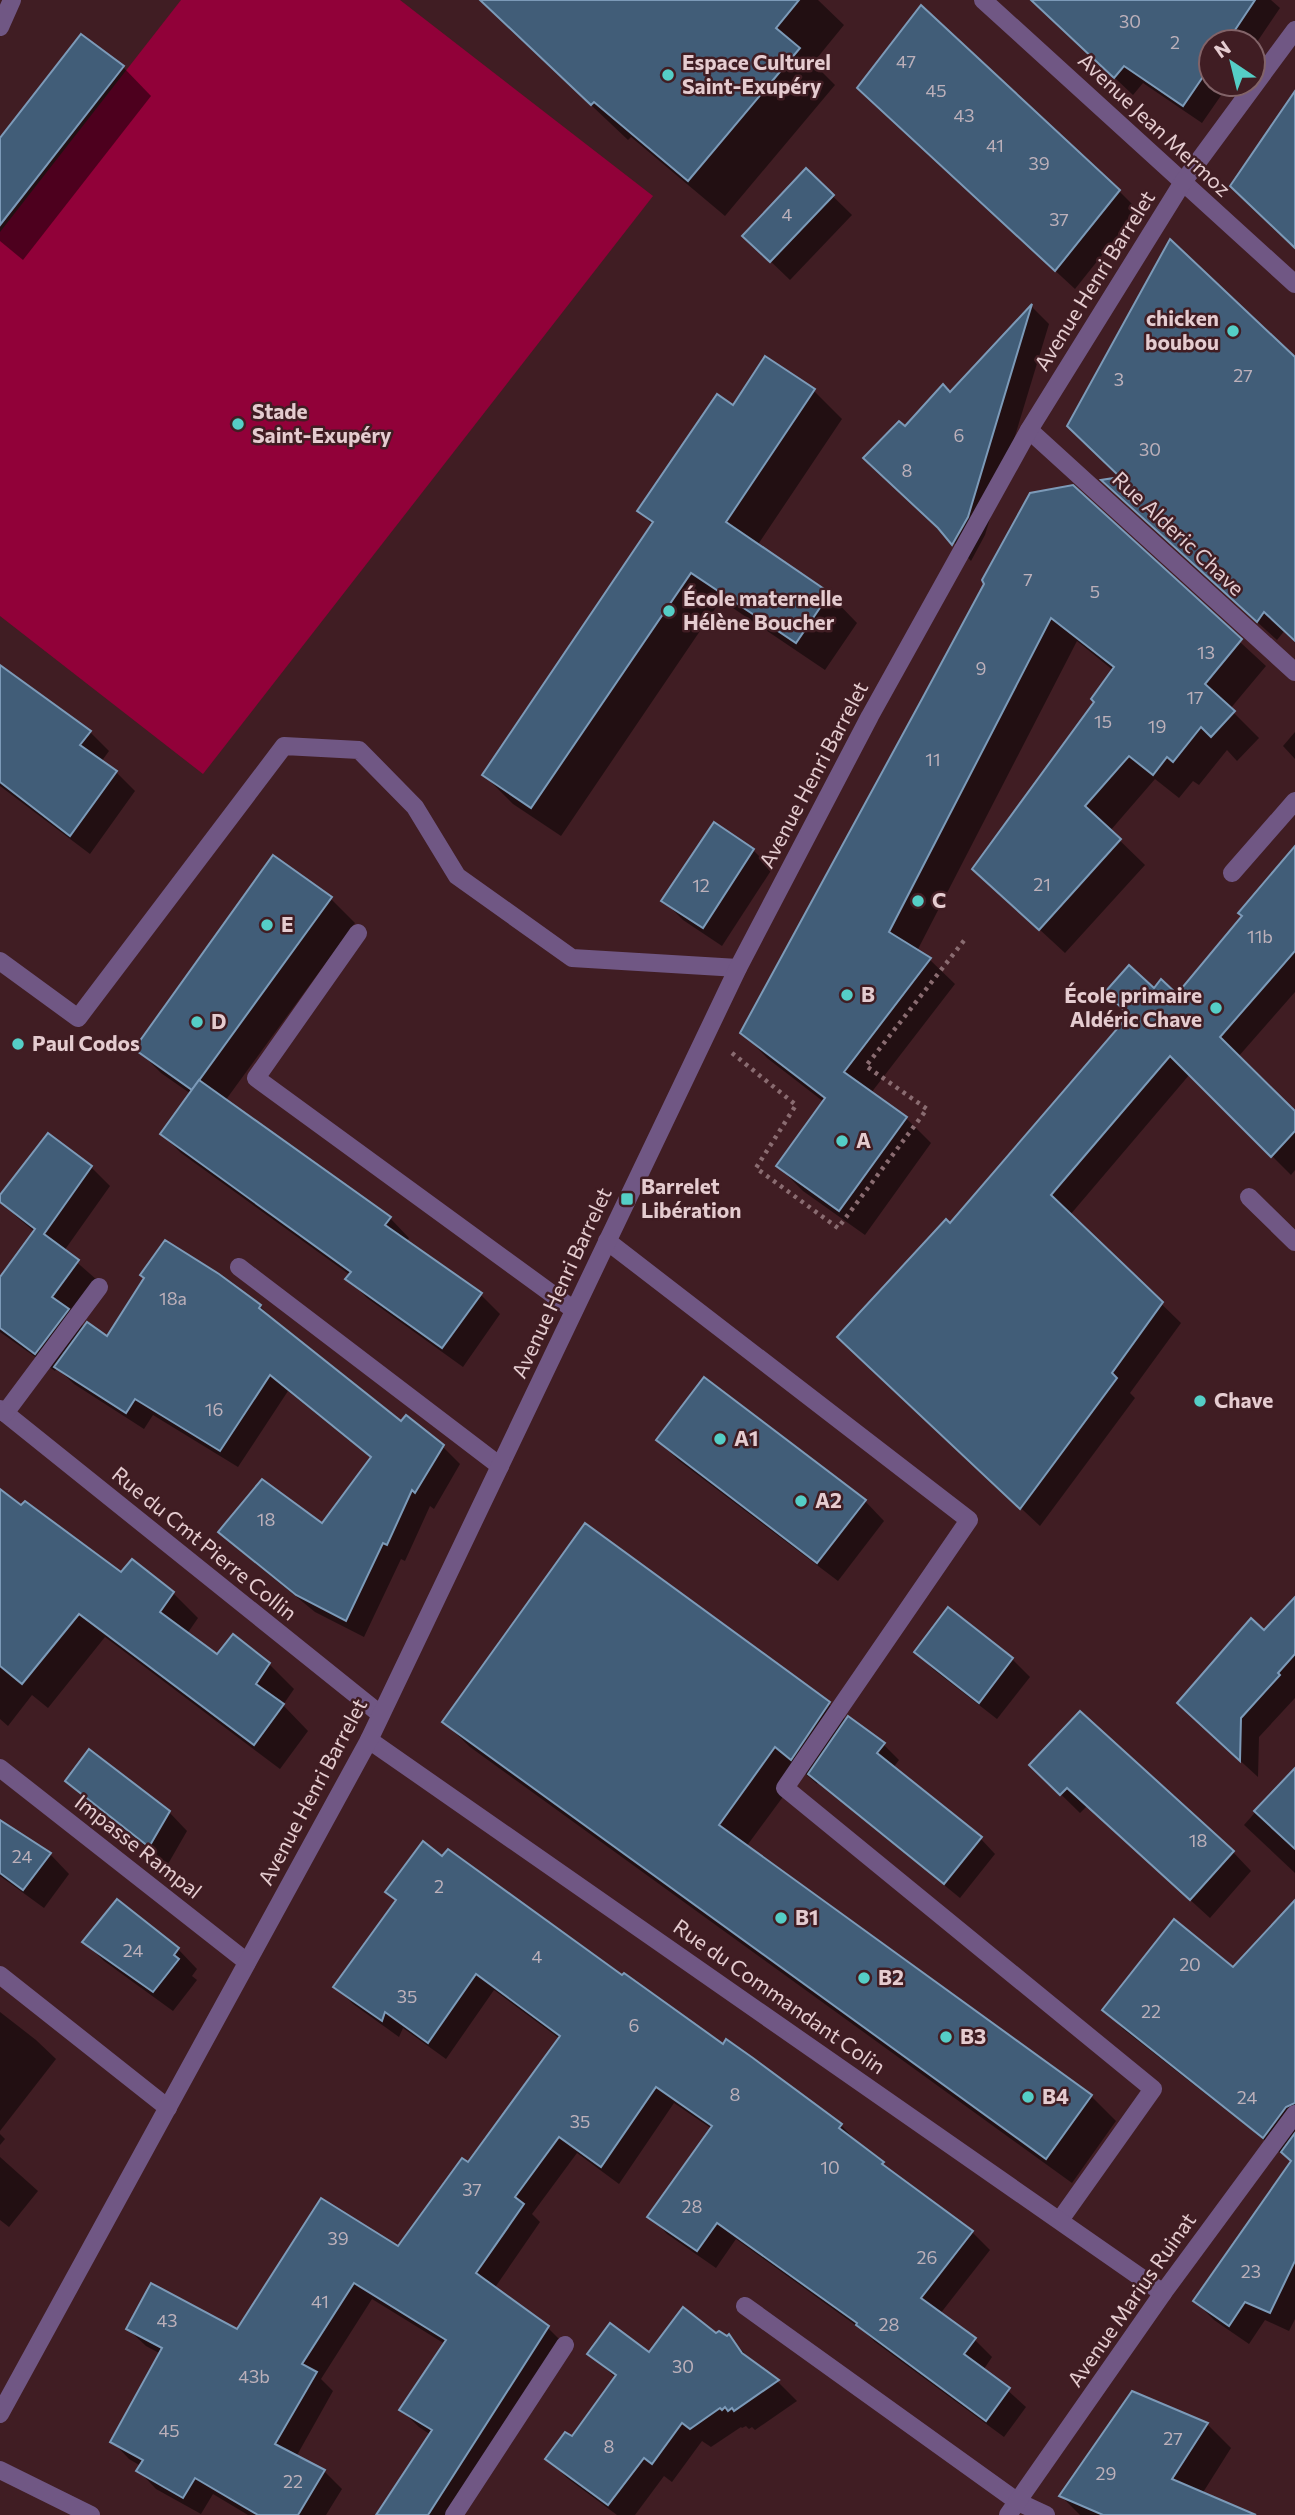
<svg xmlns="http://www.w3.org/2000/svg" width="1295" height="2515" font-family="Commissioner,sans-serif">
<style>
.green{fill:#910139}
.shadow{fill:#0007}
.building{fill:#415d78;stroke:#7c9ab8;stroke-width:2}
.lines{fill:none;stroke-linecap:round;stroke-linejoin:round}
.path{stroke:#8a6c71;stroke-width:4.5;stroke-dasharray:3.5 5;stroke-linecap:butt}
.minor{stroke:#705784;stroke-width:18}
.poi-dot{fill:#55cec6;stroke:#401d23;stroke-width:2.5}
.labels{text-anchor:middle;stroke-width:5;stroke-linejoin:round;paint-order:stroke}
.number-label{font-size:18px;fill:#bcb0ba}
.poi-label{font-size:21px;font-weight:bold;fill:#e5ccd0;stroke:#401d23;text-anchor:start}
.street-label{font-size:21px;fill:#e5ccd0;stroke:#401d23}
</style>
<rect width="100%" height="100%" fill="#401d23"/>
<polygon class="green" points="181,0 400,0 653,196 203,774 0,616 0,232"/>
<g class="shadow">
<polygon points="480,0 818,0 844,25 813,63 835,85 725,216 631,137 628,140"/>
<polygon points="1032,0 1271,0 1280,8 1253,48 1253,42 1211,42 1211,84 1229,84 1202,123 1143,83 1133,95"/>
<polygon points="123,67 151,96 23,260 0,241 0,141"/>
<polygon points="878,107 1119,191 1138,210 1075,289"/>
<polygon points="806,170 852,215 790,280 764,255"/>
<polygon points="1032,307 1049,324 985,535 971,561 944,532 905,429 950,394"/>
<polygon points="1295,359 1295,640 1285,630 1277,640 1122,499 1123,478"/>
<polygon points="813,390 842,419 757,546 829,594 857,623 825,670 721,600 561,836 513,804 484,775 653,525 639,511 733,407"/>
<polygon points="1072,487 1266,666 1230,709 1259,738 1237,761 1227,750 1199,785 1193,781 1179,798 1155,779 1110,831 1145,865 1065,953 974,869 1096,702 1114,671 1077,641 917,951 929,959 955,984 871,1093 906,1118 931,1143 865,1235 803,1191 778,1166 824,1102 767,1058 742,1032"/>
<polygon points="0,667 90,732 109,751 101,762 116,772 135,791 90,854 0,786"/>
<polygon points="1295,732 1295,759 1283,746"/>
<polygon points="1295,849 1295,992 1238,1057 1295,1114 1295,1170 1291,1175 1190,1074 1070,1215 1181,1323 1130,1393 1135,1398 1040,1526 858,1356 950,1225 1154,990 1177,997 1245,916"/>
<polygon points="753,850 772,869 722,946 683,920 664,901"/>
<polygon points="274,857 331,899 355,923 225,1101 390,1218 409,1238 406,1242 481,1295 500,1314 463,1367 367,1298 348,1279 350,1275 181,1153 162,1134 191,1094 161,1073 136,1048"/>
<polygon points="49,1136 91,1167 110,1186 64,1251 97,1280 71,1314 85,1328 108,1338 260,1306 277,1324 401,1424 442,1446 460,1464 434,1509 430,1506 405,1561 401,1559 364,1637 315,1612 238,1549 221,1531 323,1526 372,1459 288,1391 238,1467 153,1415 144,1429 74,1384 57,1368 55,1371 0,1332 0,1280 35,1232 18,1218 0,1201 0,1198"/>
<polygon points="658,1440 865,1501 884,1521 838,1581 678,1460"/>
<polygon points="0,1489 122,1575 173,1593 198,1618 187,1634 217,1656 269,1664 294,1689 283,1705 308,1731 280,1769 105,1637 48,1708 32,1695 8,1726 0,1719"/>
<polygon points="1295,1599 1295,1698 1259,1737 1258,1777 1198,1722 1264,1632"/>
<polygon points="948,1609 1012,1659 1030,1677 997,1719 934,1670 916,1652"/>
<polygon points="829,1704 847,1721 849,1718 884,1745 899,1760 893,1768 980,1838 995,1854 960,1898 818,1782 817,1784 802,1771 746,1847 1091,2096 1116,2121 1072,2183 470,1747 444,1722"/>
<polygon points="1031,1765 1233,1852 1251,1871 1210,1918 1087,1806 1080,1813"/>
<polygon points="1295,1767 1295,1873 1244,1825"/>
<polygon points="68,1781 169,1812 187,1831 168,1864 86,1799"/>
<polygon points="0,1822 50,1854 69,1874 44,1908 0,1876"/>
<polygon points="442,1858 841,2125 858,2143 857,2144 893,2174 972,2232 990,2250 940,2314 975,2340 992,2357 984,2369 1026,2407 1004,2437 875,2342 865,2332 736,2239 716,2268 667,2234 650,2216 712,2129 674,2103 619,2184 577,2153 532,2214 540,2222 494,2289 548,2328 565,2345 456,2515 378,2515 431,2435 419,2427 401,2410 445,2344 372,2299 321,2379 333,2391 296,2457 324,2471 342,2489 326,2515 248,2515 213,2494 201,2514 156,2489 139,2471 141,2466 129,2459 112,2441 161,2354 146,2346 128,2329 238,2332 398,2249 469,2165 560,2039 494,1990 446,2059 403,2028 399,2037 353,2004 335,1986 397,1902 387,1892"/>
<polygon points="1295,1903 1295,2319 1289,2331 1265,2320 1249,2344 1214,2320 1195,2301 1292,2162 1123,2029 1105,2010 1233,1969"/>
<polygon points="85,1942 178,1949 197,1969 192,1976 197,1980 173,2011 104,1961"/>
<polygon points="0,2012 36,2040 56,2059 0,2131"/>
<polygon points="0,2134 5,2139 0,2145"/>
<polygon points="0,2157 38,2191 9,2227 0,2220"/>
<polygon points="716,2335 729,2336 754,2364 778,2382 797,2401 755,2430 752,2427 749,2429 746,2426 742,2428 741,2427 711,2447 702,2441 672,2482 664,2476 635,2515 617,2515 567,2478 548,2459 572,2439 616,2378 589,2353 649,2354"/>
<polygon points="1207,2424 1231,2448 1202,2494 1253,2515 1080,2515 1061,2496"/>
</g>
<g class="building">
<polygon points="480,0 799,0 776,28 800,48 688,181 594,102 591,105"/>
<polygon points="1031,0 1255,0 1227,42 1211,42 1211,65 1183,106 1124,66 1114,78"/>
<polygon points="921,5 1120,190 1055,271 857,88"/>
<polygon points="81,34 124,66 0,225 0,138"/>
<polygon points="1295,91 1295,248 1230,186"/>
<polygon points="806,168 834,195 770,262 742,236"/>
<polygon points="1170,239 1295,357 1295,641 1264,612 1257,622 1101,480 1120,477 1067,426"/>
<polygon points="1032,304 968,517 952,545 938,528 863,458 899,421 905,426 943,384 950,392"/>
<polygon points="765,356 815,389 726,522 830,593 796,643 691,573 531,808 482,775 653,522 637,511 717,394 733,405"/>
<polygon points="1073,485 1242,639 1205,684 1235,711 1211,737 1201,727 1173,762 1167,757 1153,775 1129,756 1085,806 1121,839 1039,930 972,869 1094,702 1091,699 1114,667 1051,618 889,932 931,958 844,1072 907,1117 839,1211 776,1166 825,1098 740,1033 922,699 984,584 982,580 1030,493"/>
<polygon points="0,665 91,731 80,745 117,771 70,836 0,782"/>
<polygon points="714,822 754,849 703,928 661,901"/>
<polygon points="1295,846 1295,951 1220,1037 1295,1111 1295,1131 1271,1157 1170,1056 1051,1195 1163,1302 1112,1373 1117,1378 1020,1509 837,1337 946,1219 950,1223 1129,1015 1105,992 1129,965 1154,988 1161,979 1177,994 1242,916 1238,913"/>
<polygon points="273,855 332,897 192,1090 134,1049"/>
<polygon points="199,1080 391,1217 385,1225 482,1293 442,1348 345,1279 351,1272 160,1134"/>
<polygon points="48,1133 92,1166 44,1234 79,1260 52,1297 69,1309 35,1354 0,1328 0,1277 35,1229 0,1202 0,1195"/>
<polygon points="165,1240 219,1274 261,1305 259,1308 401,1421 406,1415 444,1445 415,1493 412,1490 387,1545 383,1543 346,1621 296,1595 218,1532 262,1479 322,1523 371,1457 270,1375 220,1451 135,1399 126,1413 54,1367 87,1322 107,1336 144,1278 140,1275"/>
<polygon points="704,1377 866,1500 817,1563 656,1440"/>
<polygon points="0,1489 21,1505 25,1501 121,1572 132,1559 174,1592 160,1612 217,1654 233,1634 270,1663 256,1684 284,1704 254,1745 79,1614 22,1684 0,1666"/>
<polygon points="585,1523 830,1702 791,1760 775,1747 719,1825 1092,2095 1046,2159 442,1722"/>
<polygon points="1295,1597 1295,1654 1278,1673 1280,1675 1241,1718 1240,1761 1177,1703 1251,1618 1264,1630"/>
<polygon points="948,1607 1013,1658 979,1703 914,1652"/>
<polygon points="1080,1711 1234,1851 1190,1900 1067,1788 1060,1795 1029,1765"/>
<polygon points="848,1716 885,1743 877,1753 982,1837 944,1884 808,1774"/>
<polygon points="89,1749 170,1811 149,1847 65,1781"/>
<polygon points="1295,1768 1295,1849 1254,1811"/>
<polygon points="0,1820 51,1853 23,1890 0,1873"/>
<polygon points="423,1841 442,1856 448,1849 622,1975 624,1973 723,2044 726,2039 753,2058 842,2124 839,2128 884,2162 882,2164 973,2231 921,2298 976,2338 964,2354 1010,2388 986,2421 856,2325 857,2323 717,2223 697,2251 647,2217 712,2126 656,2087 601,2167 559,2137 515,2197 524,2204 476,2273 549,2326 428,2515 376,2515 432,2430 399,2410 446,2340 354,2283 302,2364 317,2372 275,2444 325,2470 298,2515 258,2515 195,2478 183,2498 136,2471 143,2460 110,2442 162,2348 126,2329 151,2283 237,2329 321,2198 398,2246 462,2158 468,2162 560,2036 476,1974 428,2043 385,2012 382,2021 333,1987 396,1900 385,1892"/>
<polygon points="117,1899 179,1948 174,1955 179,1959 153,1992 82,1942"/>
<polygon points="1295,1900 1295,2103 1286,2107 1263,2138 1102,2010 1174,1919 1233,1967"/>
<polygon points="1295,2133 1295,2261 1270,2313 1245,2302 1229,2326 1193,2301 1291,2161 1281,2152"/>
<polygon points="683,2307 716,2333 719,2331 727,2336 729,2334 742,2353 779,2380 734,2411 732,2408 728,2411 725,2407 722,2410 720,2408 690,2429 682,2423 652,2464 644,2458 608,2505 545,2459 565,2432 572,2436 616,2375 587,2354 610,2323 649,2352"/>
<polygon points="1132,2391 1208,2423 1172,2479 1256,2515 1103,2515 1059,2496"/>
</g>
<g class="lines">
<polyline class="path" points="732,1053 796,1105 756,1168 838,1228 927,1109 866,1066 966,938"/>
<g class="minor">
<polyline points="983,0 1295,284"/>
<polyline points="0,27 12,0"/>
<polyline points="1029,430 1295,672"/>
<polyline points="1232,873 1295,801"/>
<polyline points="358,933 256,1078 574,1310"/>
<polyline points="0,961 78,1018 284,746 359,750 415,807 457,876 572,958 738,968"/>
<polyline points="1249,1197 1295,1242"/>
<polyline points="607,1241 969,1520 785,1788 1153,2089 1060,2220"/>
<polyline points="239,1267 500,1466"/>
<polyline points="0,1409 380,1714"/>
<polyline points="5,1413 99,1287"/>
<polyline points="369,1740 1163,2293"/>
<polyline points="0,1768 247,1962"/>
<polyline points="0,1975 168,2108"/>
<polyline points="745,2306 1018,2502 1046,2515"/>
<polyline points="0,2414 369,1740 738,968 870,716 1029,430 1183,182 1295,30"/>
<polyline points="0,2470 91,2515"/>
<polyline points="454,2515 565,2345"/>
<polyline points="1008,2515 1163,2293 1295,2114"/>
</g>
</g>
<g class="poi-dot">
<circle cx="668" cy="75" r="7"/>
<circle cx="1233" cy="331" r="7"/>
<circle cx="238" cy="424" r="7"/>
<circle cx="669" cy="611" r="7"/>
<circle cx="918" cy="901" r="7"/>
<circle cx="267" cy="925" r="7"/>
<circle cx="847" cy="995" r="7"/>
<circle cx="1216" cy="1008" r="7"/>
<circle cx="197" cy="1022" r="7"/>
<circle cx="18" cy="1044" r="7"/>
<circle cx="842" cy="1141" r="7"/>
<rect x="620" y="1192" width="14" height="14" rx="3.5"/>
<circle cx="1200" cy="1401" r="7"/>
<circle cx="720" cy="1439" r="7"/>
<circle cx="801" cy="1501" r="7"/>
<circle cx="781" cy="1918" r="7"/>
<circle cx="864" cy="1978" r="7"/>
<circle cx="946" cy="2037" r="7"/>
<circle cx="1028" cy="2097" r="7"/>
</g>
<g class="labels">
<g class="number-label">
<text x="1130" y="28">30</text>
<text x="1175" y="49">2</text>
<text x="906" y="68">47</text>
<text x="936" y="97">45</text>
<text x="964" y="122">43</text>
<text x="995" y="152">41</text>
<text x="1039" y="170">39</text>
<text x="787" y="221">4</text>
<text x="1059" y="226">37</text>
<text x="1243" y="382">27</text>
<text x="1119" y="386">3</text>
<text x="959" y="442">6</text>
<text x="1150" y="456">30</text>
<text x="907" y="477">8</text>
<text x="1028" y="586">7</text>
<text x="1095" y="598">5</text>
<text x="1206" y="659">13</text>
<text x="981" y="675">9</text>
<text x="1195" y="704">17</text>
<text x="1103" y="728">15</text>
<text x="1157" y="733">19</text>
<text x="933" y="766">11</text>
<text x="1042" y="891">21</text>
<text x="701" y="892">12</text>
<text x="1260" y="943">11b</text>
<text x="173" y="1305">18a</text>
<text x="214" y="1416">16</text>
<text x="266" y="1526">18</text>
<text x="1198" y="1847">18</text>
<text x="22" y="1863">24</text>
<text x="439" y="1893">2</text>
<text x="133" y="1957">24</text>
<text x="537" y="1963">4</text>
<text x="1190" y="1971">20</text>
<text x="407" y="2003">35</text>
<text x="1151" y="2018">22</text>
<text x="634" y="2032">6</text>
<text x="735" y="2101">8</text>
<text x="1247" y="2104">24</text>
<text x="580" y="2128">35</text>
<text x="830" y="2174">10</text>
<text x="472" y="2196">37</text>
<text x="692" y="2213">28</text>
<text x="338" y="2245">39</text>
<text x="927" y="2264">26</text>
<text x="1251" y="2278">23</text>
<text x="320" y="2308">41</text>
<text x="167" y="2327">43</text>
<text x="889" y="2331">28</text>
<text x="683" y="2373">30</text>
<text x="254" y="2383">43b</text>
<text x="169" y="2437">45</text>
<text x="1173" y="2445">27</text>
<text x="609" y="2453">8</text>
<text x="1106" y="2480">29</text>
<text x="293" y="2488">22</text>
</g>
<g class="poi-label">
<text x="682" y="70">Espace Culturel<tspan x="682" dy="24">Saint-Exupéry</tspan></text>
<text x="1219" y="326" text-anchor="end">chicken<tspan x="1219" dy="24">boubou</tspan></text>
<text x="252" y="419">Stade<tspan x="252" dy="24">Saint-Exupéry</tspan></text>
<text x="683" y="606">École maternelle<tspan x="683" dy="24">Hélène Boucher</tspan></text>
<text x="932" y="908">C</text>
<text x="281" y="932">E</text>
<text x="861" y="1002">B</text>
<text x="1202" y="1003" text-anchor="end">École primaire<tspan x="1202" dy="24">Aldéric Chave</tspan></text>
<text x="211" y="1029">D</text>
<text x="32" y="1051">Paul Codos</text>
<text x="856" y="1148">A</text>
<text x="641" y="1194">Barrelet<tspan x="641" dy="24">Libération</tspan></text>
<text x="1214" y="1408">Chave</text>
<text x="734" y="1446">A1</text>
<text x="815" y="1508">A2</text>
<text x="795" y="1925">B1</text>
<text x="878" y="1985">B2</text>
<text x="960" y="2044">B3</text>
<text x="1042" y="2104">B4</text>
</g>
<g class="street-label">
<text transform="translate(1154 125) rotate(43)" y="7">Avenue Jean Mermoz</text>
<text transform="translate(1095 281) rotate(-58)" y="7">Avenue Henri Barrelet</text>
<text transform="translate(1178 534) rotate(43)" y="7">Rue Alderic Chave</text>
<text transform="translate(814 775) rotate(-62)" y="7">Avenue Henri Barrelet</text>
<text transform="translate(562 1283) rotate(-65)" y="7">Avenue Henri Barrelet</text>
<text transform="translate(204 1544) rotate(39)" y="7">Rue du Cmt Pierre Collin</text>
<text transform="translate(313 1792) rotate(-62)" y="7">Avenue Henri Barrelet</text>
<text transform="translate(138 1847) rotate(38)" y="7">Impasse Rampal</text>
<text transform="translate(779 1997) rotate(35)" y="7">Rue du Commandant Colin</text>
<text transform="translate(1132 2300) rotate(-55)" y="7">Avenue Marius Ruinat</text>
</g>
</g>
<g transform="translate(1232 63) rotate(325)"><circle r="33" fill="#401d23" stroke="#826368" stroke-width="2"/>
<path d="M0-5L12 26L0 18L-12 26Z" fill="#55cec6"/>
<text y="-10" font-size="19" font-weight="bold" text-anchor="middle" fill="#e5ccd0">N</text>
</g>
</svg>
